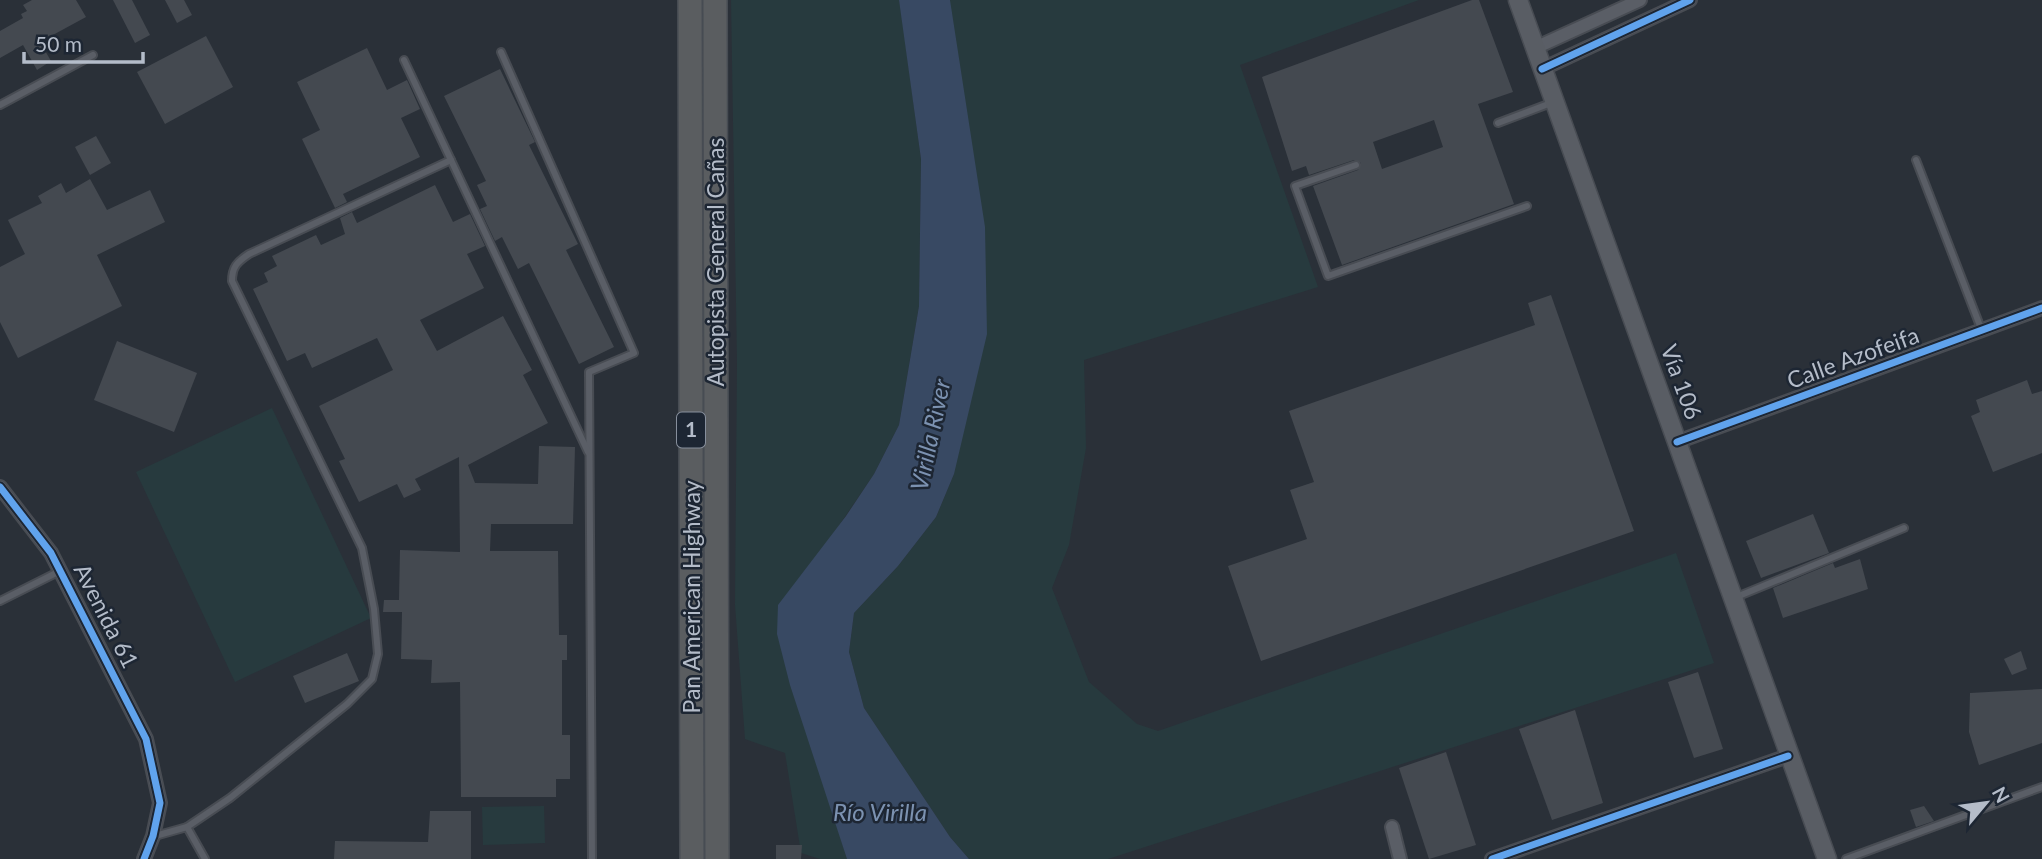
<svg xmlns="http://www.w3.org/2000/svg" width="2042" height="859" font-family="Lato,sans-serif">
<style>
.green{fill:#273a3e}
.water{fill:#384963}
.building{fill:#444950;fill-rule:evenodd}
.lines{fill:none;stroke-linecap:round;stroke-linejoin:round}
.lane-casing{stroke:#484c53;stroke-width:10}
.street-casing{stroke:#484c53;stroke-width:16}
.secondary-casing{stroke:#484c53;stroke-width:21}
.highway-casing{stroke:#474c53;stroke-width:26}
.lane{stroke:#5a5e66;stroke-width:6}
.street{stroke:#5a5e66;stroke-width:12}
.secondary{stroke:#595d64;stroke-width:18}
.highway{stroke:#5a5d60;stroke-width:23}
.cycleway-casing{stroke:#1d2633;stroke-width:11}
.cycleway{stroke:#60a3ed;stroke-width:7}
.labels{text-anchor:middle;stroke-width:5;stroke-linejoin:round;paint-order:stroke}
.shield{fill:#1d2633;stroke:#878f9c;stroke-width:2}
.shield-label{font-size:21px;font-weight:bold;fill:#b4bcc9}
.street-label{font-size:23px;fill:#b4bcc9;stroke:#1d2633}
.water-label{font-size:24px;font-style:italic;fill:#7c92b1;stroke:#1d2633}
</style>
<rect width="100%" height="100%" fill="#2a3038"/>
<g class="green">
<polygon points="731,0 899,0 902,17 921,159 919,306 899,425 874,474 825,546 832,810 847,859 820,859 801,853 785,753 745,739 735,605 737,363"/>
<polygon points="950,0 1419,0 1240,65 1318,287 1084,360 1086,448 1069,545 1052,588 1089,682 1137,724 1158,731 1676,553 1714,663 1108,859 969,859 950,837 864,708 849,652 854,613 898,566 936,517 954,474"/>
<polygon points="272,408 371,618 235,682 136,472"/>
<polygon points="544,806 545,843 483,845 482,807"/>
</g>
<polygon class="water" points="899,0 950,0 985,227 987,334 954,474 936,517 898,566 854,613 849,652 864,708 950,837 969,859 847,859 790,685 777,634 778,605 846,516 874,474 899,425 919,306 921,159"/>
<g class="building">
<polygon points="32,0 76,0 86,17 40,42 51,61 37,70 23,45 0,58 0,31 23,18 21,14 27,11 23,5"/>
<polygon points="113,0 132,0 150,35 135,43"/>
<polygon points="165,0 184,0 192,15 177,23"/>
<path d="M 1472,0 L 1479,0 L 1513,92 L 1478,104 L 1514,204 L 1342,265 L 1313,186 L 1358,170 L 1361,163 L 1354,160 L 1309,175 L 1306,166 L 1292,171 L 1262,77 ZM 1434,120 L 1443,147 L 1382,169 L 1373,142 Z"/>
<polygon points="206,36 233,87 165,124 137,72"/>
<polygon points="367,48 387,90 407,80 420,109 401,118 420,157 343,194 347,202 335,208 302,139 320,130 297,82"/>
<polygon points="500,69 535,142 529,145 578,244 566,250 614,347 579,364 529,263 518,269 502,237 495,241 480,209 487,206 477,185 486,181 444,96"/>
<polygon points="96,136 111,163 90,175 75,147"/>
<polygon points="90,179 107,210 150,190 165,222 97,255 122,306 18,358 0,322 0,267 25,254 8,220 42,203 38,196 61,183 66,193"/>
<polygon points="435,185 453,222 470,214 485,246 467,254 484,288 420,320 437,351 503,316 532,370 523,375 548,423 468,465 475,483 538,484 539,446 575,447 573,524 491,524 490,551 558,551 559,635 567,635 567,660 562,660 562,735 570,735 570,779 556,779 556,797 461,797 460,682 431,683 432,660 401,659 402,612 383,612 384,600 399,600 400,550 460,552 459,457 415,479 421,490 404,498 397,484 359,502 339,461 345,459 319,406 393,370 377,338 312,368 305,353 287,361 253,289 268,282 264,273 277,266 272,256 316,235 321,245 345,234 340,218 352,212 357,223"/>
<polygon points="1551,295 1634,531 1261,661 1228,566 1307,539 1290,490 1314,482 1289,411 1535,325 1528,303"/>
<polygon points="117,341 197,373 174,432 94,400"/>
<polygon points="2027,380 2032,394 2042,391 2042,453 1993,472 1971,416 1980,412 1976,400"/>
<polygon points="1813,514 1829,553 1761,578 1746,541"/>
<polygon points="1860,559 1868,589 1783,618 1773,588 1833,563 1835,568"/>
<polygon points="2021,651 2027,669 2012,675 2004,659"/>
<polygon points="347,653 359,681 305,703 293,676"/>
<polygon points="1698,672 1723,749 1694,758 1668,682"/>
<polygon points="2042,689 2042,743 1979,765 1969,732 1970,693"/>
<polygon points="1575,710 1603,803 1552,820 1519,729"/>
<polygon points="1446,752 1476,845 1429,859 1399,768"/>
<polygon points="1924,806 1934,821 1916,827 1910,810"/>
<polygon points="430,811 471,811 471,859 334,859 335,841 428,842"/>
<polygon points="776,845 802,845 801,859 776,859"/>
</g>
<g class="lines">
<defs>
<g id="lane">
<polyline points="501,52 634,353 589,372 592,859"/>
<polyline points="404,60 588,452"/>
<polyline points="0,105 93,55"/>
<polyline points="1498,123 1551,103"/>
<polyline points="1916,160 1982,331"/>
<polyline points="1356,165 1295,186 1328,276 1527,206"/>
<polyline points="1734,598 1904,528"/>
<polyline points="0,601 60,571"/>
<path d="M 187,827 L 230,798 L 347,704 L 372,679 L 378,654 L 374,609 L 362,548 L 232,281 C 232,267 237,262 249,254 L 451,160"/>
<polyline points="155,836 187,827 205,859"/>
<polyline points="1846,859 2042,787"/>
</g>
<g id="street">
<polyline points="1535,48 1640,0"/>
<polyline points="1542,69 1690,0"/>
<polyline points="1677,442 2042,308"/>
<polyline points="0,487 51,553 146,739 160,803 153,836 144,859"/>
<polyline points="1392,827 1400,859"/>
<polyline points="1492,859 1788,756"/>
</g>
<polyline id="secondary" points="1518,0 1827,859"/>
<g id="highway">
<polyline points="690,0 692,859"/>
<polyline points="715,0 717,859"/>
</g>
</defs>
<use href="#lane" class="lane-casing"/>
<use href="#street" class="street-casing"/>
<use href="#secondary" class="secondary-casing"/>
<use href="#highway" class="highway-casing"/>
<use href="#lane" class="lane"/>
<use href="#street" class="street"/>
<use href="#secondary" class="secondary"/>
<use href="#highway" class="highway"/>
<defs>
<g id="cycleway">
<polyline points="1542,69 1690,0"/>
<polyline points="1677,442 2042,308"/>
<polyline points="0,487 51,553 146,739 160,803 153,836 144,859"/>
<polyline points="1492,859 1788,756"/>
</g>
</defs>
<use href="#cycleway" class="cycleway-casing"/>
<use href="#cycleway" class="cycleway"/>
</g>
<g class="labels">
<rect class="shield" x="677" y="412.5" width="28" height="35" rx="5"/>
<g class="shield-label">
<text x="691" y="437">1</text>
</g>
<g class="street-label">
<text transform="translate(716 262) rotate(-90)" y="8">Autopista General Cañas</text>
<text transform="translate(1853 358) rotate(-20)" y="8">Calle Azofeifa</text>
<text transform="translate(1681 382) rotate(70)" y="8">Vía 106</text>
<text transform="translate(692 597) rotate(-90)" y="8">Pan American Highway</text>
<text transform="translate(106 616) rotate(63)" y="8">Avenida 61</text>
</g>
<g class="water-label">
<text transform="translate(931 435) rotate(-78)" y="8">Virilla River</text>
<text x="880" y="821">Río Virilla</text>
</g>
</g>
<g transform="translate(1986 803) rotate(61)" stroke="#1d2633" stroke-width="5" paint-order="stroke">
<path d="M0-5L12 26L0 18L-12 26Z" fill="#b4bcc9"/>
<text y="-10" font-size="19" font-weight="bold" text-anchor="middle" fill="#b4bcc9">N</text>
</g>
<path d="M24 52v10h119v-10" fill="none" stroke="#b4bcc9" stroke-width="3.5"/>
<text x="35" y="52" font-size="21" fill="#b4bcc9" stroke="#1d2633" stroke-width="5" paint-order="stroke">50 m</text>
</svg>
